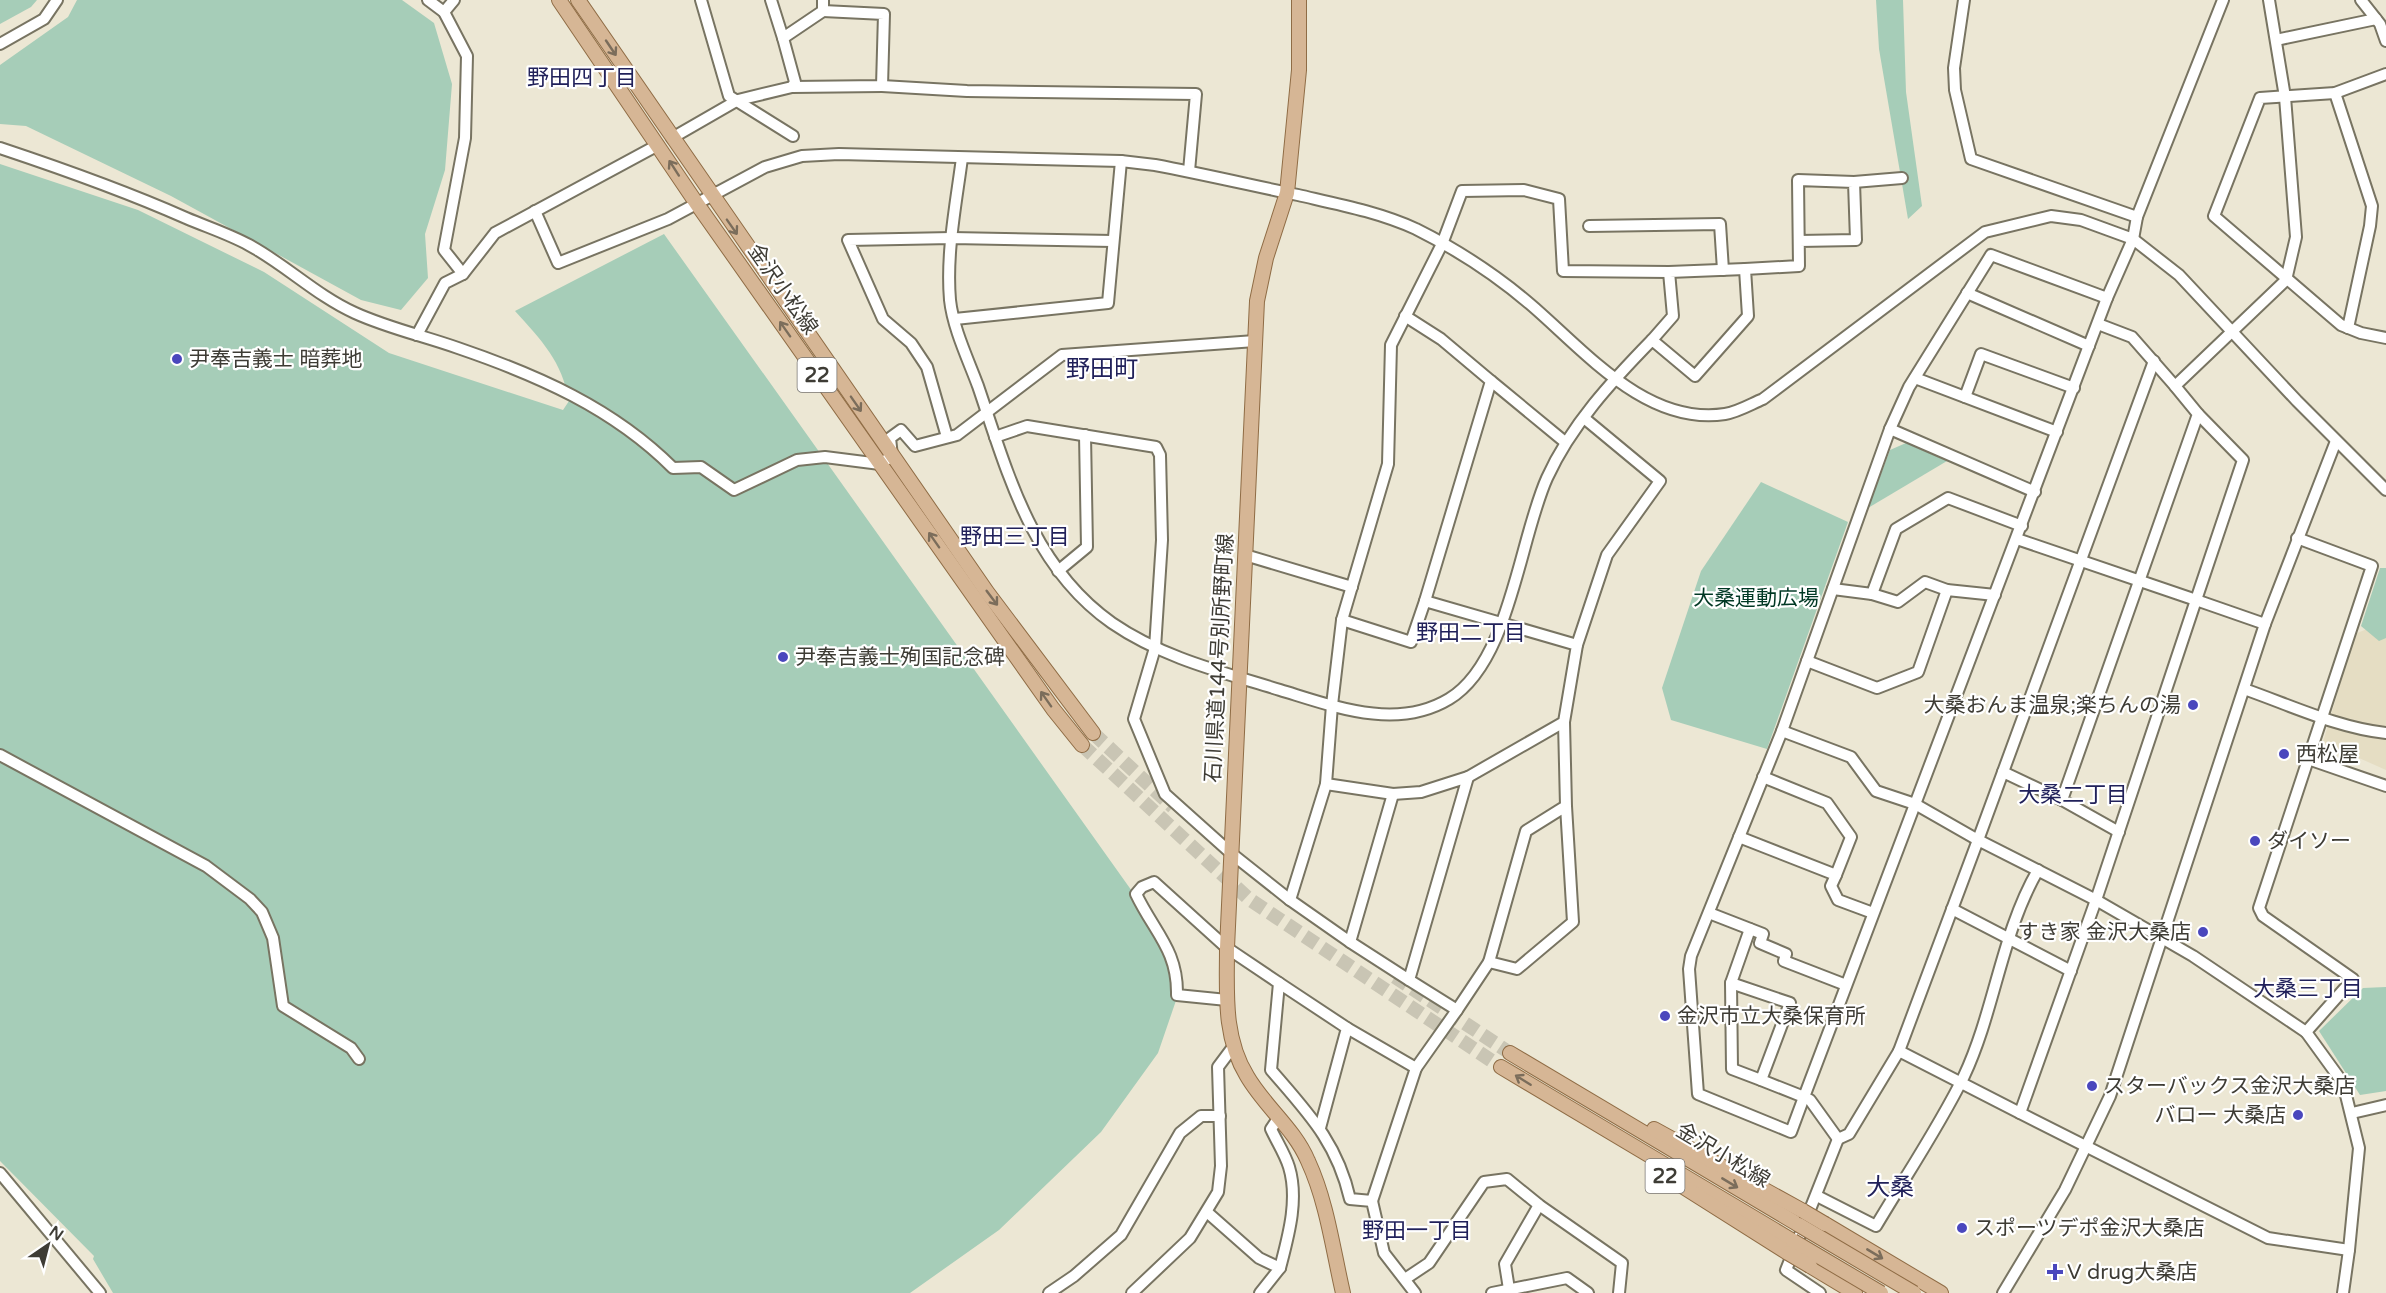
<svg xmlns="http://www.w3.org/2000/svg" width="2386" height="1293" font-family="'Varela Round','Noto Sans JP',sans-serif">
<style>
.built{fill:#e5ddc3}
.green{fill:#a6cdb8}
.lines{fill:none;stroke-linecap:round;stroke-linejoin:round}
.major-tunnel{stroke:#c9c5b4;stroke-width:14;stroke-dasharray:14 7;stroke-linecap:butt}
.minor-casing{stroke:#787462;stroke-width:14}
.major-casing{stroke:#8f6c45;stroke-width:16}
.minor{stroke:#fff;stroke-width:10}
.major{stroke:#d6b695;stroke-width:14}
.major-bridge-casing{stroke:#8f6c45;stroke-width:16;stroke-linecap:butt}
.major-bridge{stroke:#d6b695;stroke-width:14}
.oneway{stroke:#7b6d5b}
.poi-dot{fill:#4a47bd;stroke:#fff;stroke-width:2}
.labels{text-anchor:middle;stroke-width:4.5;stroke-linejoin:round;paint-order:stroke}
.shield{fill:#fff;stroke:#787672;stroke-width:1.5}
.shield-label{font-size:20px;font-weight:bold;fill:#3e3c35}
.street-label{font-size:21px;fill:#3e3c35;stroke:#fff}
.poi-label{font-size:21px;fill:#3e3c35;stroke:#fff;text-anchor:start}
.park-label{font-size:21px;fill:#003824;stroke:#fff}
.neighbourhood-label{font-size:22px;fill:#21215a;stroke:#fff}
.quarter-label{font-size:24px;fill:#21215a;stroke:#fff}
</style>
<rect width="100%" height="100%" fill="#ece7d4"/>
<polygon class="built" points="2386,621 2386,770 2323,742 2355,634"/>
<g class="green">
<polygon points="0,0 37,0 31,7 0,24"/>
<polygon points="77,0 402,0 434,23 452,84 445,170 425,234 428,278 401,310 361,300 171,196 26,126 0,124 0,65 68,17"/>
<polygon points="1876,0 1903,0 1906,92 1922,206 1908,219 1879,49"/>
<path d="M 0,164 L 138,210 L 264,272 L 389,353 L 563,410 L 569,401 C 562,361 542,341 515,311 L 664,234 L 1144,908 L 1150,931 L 1182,983 L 1158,1053 L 1101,1132 L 999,1230 L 910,1293 L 113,1293 L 93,1259 L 94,1256 L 0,1161 Z"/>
<polygon points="1906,443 1947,461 1868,508 1890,450"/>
<polygon points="1761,482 1848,522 1767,749 1671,720 1662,688 1701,571"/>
<polygon points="2380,568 2386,568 2386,638 2379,641 2361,626"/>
<polygon points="2386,987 2386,1091 2360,1095 2319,1031 2363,988"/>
</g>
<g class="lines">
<g class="major-tunnel">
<polyline points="1093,733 1173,807"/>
<polyline points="1082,745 1249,899 1501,1067"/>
<polyline points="1395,977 1510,1053"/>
</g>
<defs>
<g id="minor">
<polyline points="428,0 444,12 467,56 465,138 444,250 463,274"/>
<polyline points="701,0 729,96 793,136"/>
<polyline points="771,0 783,38 823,11 823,0"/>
<polyline points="1964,0 1954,68 1955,90 1971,159 2137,217"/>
<polyline points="2223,0 2137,217 2133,239 2107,298 1804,1097 1810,1100 1838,1139 1849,1134 1899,1051 1978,840 2096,900 2193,956 2306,1032 2353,979 2263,916 2259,908 2372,566 2297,538"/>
<polyline points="2361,0 2380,24 2386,41"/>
<polyline points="444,12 454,0"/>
<polyline points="2276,40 2376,19"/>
<polyline points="0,44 44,19 57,0"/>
<polyline points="2386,74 2335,93 2260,98 2214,216 2341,325 2361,333 2386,338"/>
<polyline points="882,86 967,91 1196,94 1189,171"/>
<polyline points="792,87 882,86 884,14 823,11"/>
<polyline points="2335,93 2372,206 2370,226 2348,328"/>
<polyline points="672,138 738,100 792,87 795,82 783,38"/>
<path d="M 0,148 C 63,169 125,191 186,218 C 207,227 229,234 249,245 C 286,265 317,296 355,313 C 388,328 424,336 458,348 C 537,375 613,408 673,468 L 701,467 L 734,490 L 797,460 L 825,457 L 880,464 L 892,456 L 890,438 L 901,430 L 915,446 L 957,435 L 1062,355 L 1255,341"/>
<path d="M 962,158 C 956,204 946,253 950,300 C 953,328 968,359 978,386 C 1008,474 1032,567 1112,623 C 1163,658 1222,672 1280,690 C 1333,706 1396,731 1449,699 C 1510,662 1519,540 1547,478 C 1571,425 1612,381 1652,340 L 1695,376 L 1748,316 L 1745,269 L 1799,266 L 1798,180 L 1854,182 L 1856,240 L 1799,241"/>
<polyline points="1854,182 1902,178"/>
<path d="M 535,211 L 558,263 L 668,219 L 765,167 L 802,156 L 839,154 L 1121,161 L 1155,165 C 1203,174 1250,185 1298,195 C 1337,204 1379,212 1416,229 C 1456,249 1496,275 1530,304 C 1584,350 1646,426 1725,414 C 1738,412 1751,404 1763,399 L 1985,232 L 2051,216 L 2081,220 L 2133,239 L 2179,275 L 2297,401 L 2386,490"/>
<polyline points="1589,226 1720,224 1723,270"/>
<polyline points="1967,293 2089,346"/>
<polyline points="1405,316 1441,339 1491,381 1425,601"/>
<polyline points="955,319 1108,303 1121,161"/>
<polyline points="2098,324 2132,337 2175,386"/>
<polyline points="417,335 445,283 463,274 495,233 658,145"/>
<polyline points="1652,340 1673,316 1669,272 1745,269"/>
<polyline points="1915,378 2057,432"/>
<polyline points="1491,381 1565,442"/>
<polyline points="1965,397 1981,354 2074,388"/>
<polyline points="1890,429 2035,492"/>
<polyline points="947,437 927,367 911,343 883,319 848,240 952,238 1113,241"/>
<polyline points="995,437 1027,426 1156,447 1160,455 1162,540 1155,648 1134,719 1165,794 1232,854 1290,900"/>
<polyline points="2017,539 2196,600 2243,460 2198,414"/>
<polyline points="1245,555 1352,587"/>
<polyline points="1058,571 1087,547 1085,435"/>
<polyline points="1833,589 1872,594 1896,529 1948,498 2022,526"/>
<polyline points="1872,594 1898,602 1925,582 1947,590"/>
<polyline points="1342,620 1411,642 1425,601 1577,645 1564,722 1468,777"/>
<polyline points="1577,645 1607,555 1660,481 1584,418"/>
<polyline points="1807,661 1877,688 1918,672 1947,590 1995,595"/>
<path d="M 2244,689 C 2290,705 2338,728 2386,733"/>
<polyline points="1564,722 1566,806 1526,831 1489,962 1517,969 1573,922 1566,806"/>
<polyline points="1782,731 1851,757 1876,791 1915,804 1978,840 2154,361"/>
<polyline points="0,755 206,866 250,899 262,912 273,938 283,1006 351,1048 359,1059"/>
<polyline points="2308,759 2386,786"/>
<polyline points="2003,772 2062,800"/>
<polyline points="1763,777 1827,803 1851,837 1836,875"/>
<polyline points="1326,784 1290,900 1350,942 1393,794"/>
<polyline points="2119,832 2062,800 2198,414 2175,386 2286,280 2296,237 2285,97 2269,0"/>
<polyline points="1739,837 1836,875 1831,886 1838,900 1873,913"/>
<polyline points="1952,909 2071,971"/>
<polyline points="1709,913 1763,934 1760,943 1786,954 1784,961 1846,985"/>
<polyline points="1750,929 1731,983 1790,1003 1761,1080 1804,1097 1791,1132 1698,1094 1689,969 1691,956 1782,731 1890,429 1909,387 1991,255 2107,298"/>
<polyline points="1350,942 1409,980"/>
<polyline points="1279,983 1347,1028 1320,1128"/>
<polyline points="1731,983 1732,1069 1761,1080"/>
<path d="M 1227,1000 L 1177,995 C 1178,950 1154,932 1136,894 L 1142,887 L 1154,882 L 1227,948 L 1279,983 L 1271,1070 C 1308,1113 1337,1142 1350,1199 L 1372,1201 L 1384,1253 L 1415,1293"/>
<polyline points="1457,1010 1489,962"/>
<polyline points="1347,1028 1416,1068 1372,1201"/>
<polyline points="1899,1051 2020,1113 2096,900 2196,600 2265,624"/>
<polyline points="1416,1068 1457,1010 1409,980 1468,777 1421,792 1393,794 1326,784 1332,705 1342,620 1388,464 1391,345 1442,244 1462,191 1524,190 1559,199 1563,271 1669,272"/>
<polyline points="2020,1113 2268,1238 2349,1250 2359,1148 2343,1083 2306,1032"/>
<polyline points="2352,1113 2386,1105"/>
<path d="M 1279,1117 L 1271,1129 C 1277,1142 1285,1154 1289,1167 C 1299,1200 1288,1237 1280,1268"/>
<polyline points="0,1173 100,1293"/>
<path d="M 1817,1196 L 1876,1226 C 1905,1177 1939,1127 1964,1076 C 1995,1010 2001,934 2038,870"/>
<polyline points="1208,1213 1259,1258 1280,1268 1260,1293"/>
<polyline points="1405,1279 1429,1263 1484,1182 1507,1179 1539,1205 1622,1263 1619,1293"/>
<polyline points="1509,1289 1505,1264 1539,1205"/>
<polyline points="1049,1293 1074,1276 1121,1235 1180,1133 1201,1116 1220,1116"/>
<polyline points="1132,1293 1190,1238 1218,1192 1221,1166 1218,1067 1233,1047"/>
<polyline points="1492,1293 1567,1278 1588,1293"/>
<polyline points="1820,1293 1786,1270 1838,1139"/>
<polyline points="2003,1293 2065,1190 2110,1096 2265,624 2336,441"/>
<polyline points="2343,1293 2349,1250"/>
</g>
<g id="major">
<polyline points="559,0 697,204 1053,709 1082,745"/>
<polyline points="578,0 987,592 1093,733"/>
<path d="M 1299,0 L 1299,70 L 1287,193 L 1266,258 L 1257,301 L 1227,948 C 1227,992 1223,1037 1247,1076 C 1265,1107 1294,1128 1308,1161 C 1327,1202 1333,1250 1343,1293"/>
<polyline points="1510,1053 1799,1225"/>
<polyline points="1501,1067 1793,1241"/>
<polyline points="1654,1129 1803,1211"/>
<polyline points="1663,1174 1788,1253"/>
<polyline points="1825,1224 1941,1293"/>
<polyline points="1810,1266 1855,1293"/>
</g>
</defs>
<use href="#minor" class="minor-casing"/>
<use href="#major" class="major-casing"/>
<use href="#minor" class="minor"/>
<use href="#major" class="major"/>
<defs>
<g id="major-bridge">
<polyline points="1803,1211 1825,1224"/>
<polyline points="1799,1225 1914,1293"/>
<polyline points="1793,1241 1881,1293"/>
<polyline points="1788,1253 1810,1266"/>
</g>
</defs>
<use href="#major-bridge" class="major-bridge-casing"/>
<use href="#major-bridge" class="major-bridge"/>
</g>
<defs><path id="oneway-shaft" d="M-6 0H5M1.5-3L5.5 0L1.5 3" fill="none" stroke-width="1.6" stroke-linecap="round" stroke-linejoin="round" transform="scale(1.5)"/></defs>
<g class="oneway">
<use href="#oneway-shaft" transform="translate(611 48) rotate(56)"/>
<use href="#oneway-shaft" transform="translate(674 168) rotate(-123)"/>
<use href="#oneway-shaft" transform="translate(732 227) rotate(55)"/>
<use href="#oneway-shaft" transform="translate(785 329) rotate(-125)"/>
<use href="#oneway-shaft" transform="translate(856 404) rotate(55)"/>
<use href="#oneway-shaft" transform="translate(934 540) rotate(-125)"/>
<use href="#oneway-shaft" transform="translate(992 598) rotate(53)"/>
<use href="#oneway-shaft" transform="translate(1046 699) rotate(-125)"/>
<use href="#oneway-shaft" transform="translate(1523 1080) rotate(-148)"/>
<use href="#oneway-shaft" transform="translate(1730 1183) rotate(31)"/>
<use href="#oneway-shaft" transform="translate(1875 1254) rotate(31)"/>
</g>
<g class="poi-dot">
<circle cx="177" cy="359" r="6"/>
<circle cx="783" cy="657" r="6"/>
<circle cx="2193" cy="705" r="6"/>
<circle cx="2284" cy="754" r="6"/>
<circle cx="2255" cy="841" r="6"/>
<circle cx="2203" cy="932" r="6"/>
<circle cx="1665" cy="1016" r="6"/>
<circle cx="2092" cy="1086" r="6"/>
<circle cx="2298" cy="1115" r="6"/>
<circle cx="1962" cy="1228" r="6"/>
<path d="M2052 1263h6v6h6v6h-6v6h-6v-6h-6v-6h6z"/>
</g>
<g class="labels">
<g class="shield">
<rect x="797.5" y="358" width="39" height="34" rx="4.5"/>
<rect x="1645.5" y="1159" width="39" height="34" rx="4.5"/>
</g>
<g class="shield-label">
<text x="817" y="382">22</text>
<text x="1665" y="1183">22</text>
</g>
<g class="street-label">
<text transform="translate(783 289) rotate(55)" y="7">金沢小松線</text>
<text transform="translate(1219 658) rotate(-87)" y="7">石川県道144号別所野町線</text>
<text transform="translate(1723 1155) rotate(31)" y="7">金沢小松線</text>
</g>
<g class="poi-label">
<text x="189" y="366">尹奉吉義士 暗葬地</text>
<text x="795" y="664">尹奉吉義士殉国記念碑</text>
<text x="2181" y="712" text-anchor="end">大桑おんま温泉;楽ちんの湯</text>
<text x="2296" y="761">西松屋</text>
<text x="2267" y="848">ダイソー</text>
<text x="2191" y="939" text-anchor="end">すき家 金沢大桑店</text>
<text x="1677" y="1023">金沢市立大桑保育所</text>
<text x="2104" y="1093">スターバックス金沢大桑店</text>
<text x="2286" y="1122" text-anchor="end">バロー 大桑店</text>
<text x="1974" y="1235">スポーツデポ金沢大桑店</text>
<text x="2067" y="1279">V drug大桑店</text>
</g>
<g class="park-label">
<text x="1756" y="605">大桑運動広場</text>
</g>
<g class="neighbourhood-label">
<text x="582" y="85">野田四丁目</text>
<text x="1015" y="544">野田三丁目</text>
<text x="1471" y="640">野田二丁目</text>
<text x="2073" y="802">大桑二丁目</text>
<text x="2308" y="996">大桑三丁目</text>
<text x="1417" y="1238">野田一丁目</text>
</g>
<g class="quarter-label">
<text x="1102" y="377">野田町</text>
<text x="1890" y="1195">大桑</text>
</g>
</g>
<g transform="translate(48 1245) rotate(35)" stroke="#ffffff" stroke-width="4.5" paint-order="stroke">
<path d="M0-4.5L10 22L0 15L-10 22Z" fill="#3e3c35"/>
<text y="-9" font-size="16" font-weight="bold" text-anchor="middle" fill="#3e3c35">N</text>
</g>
</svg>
